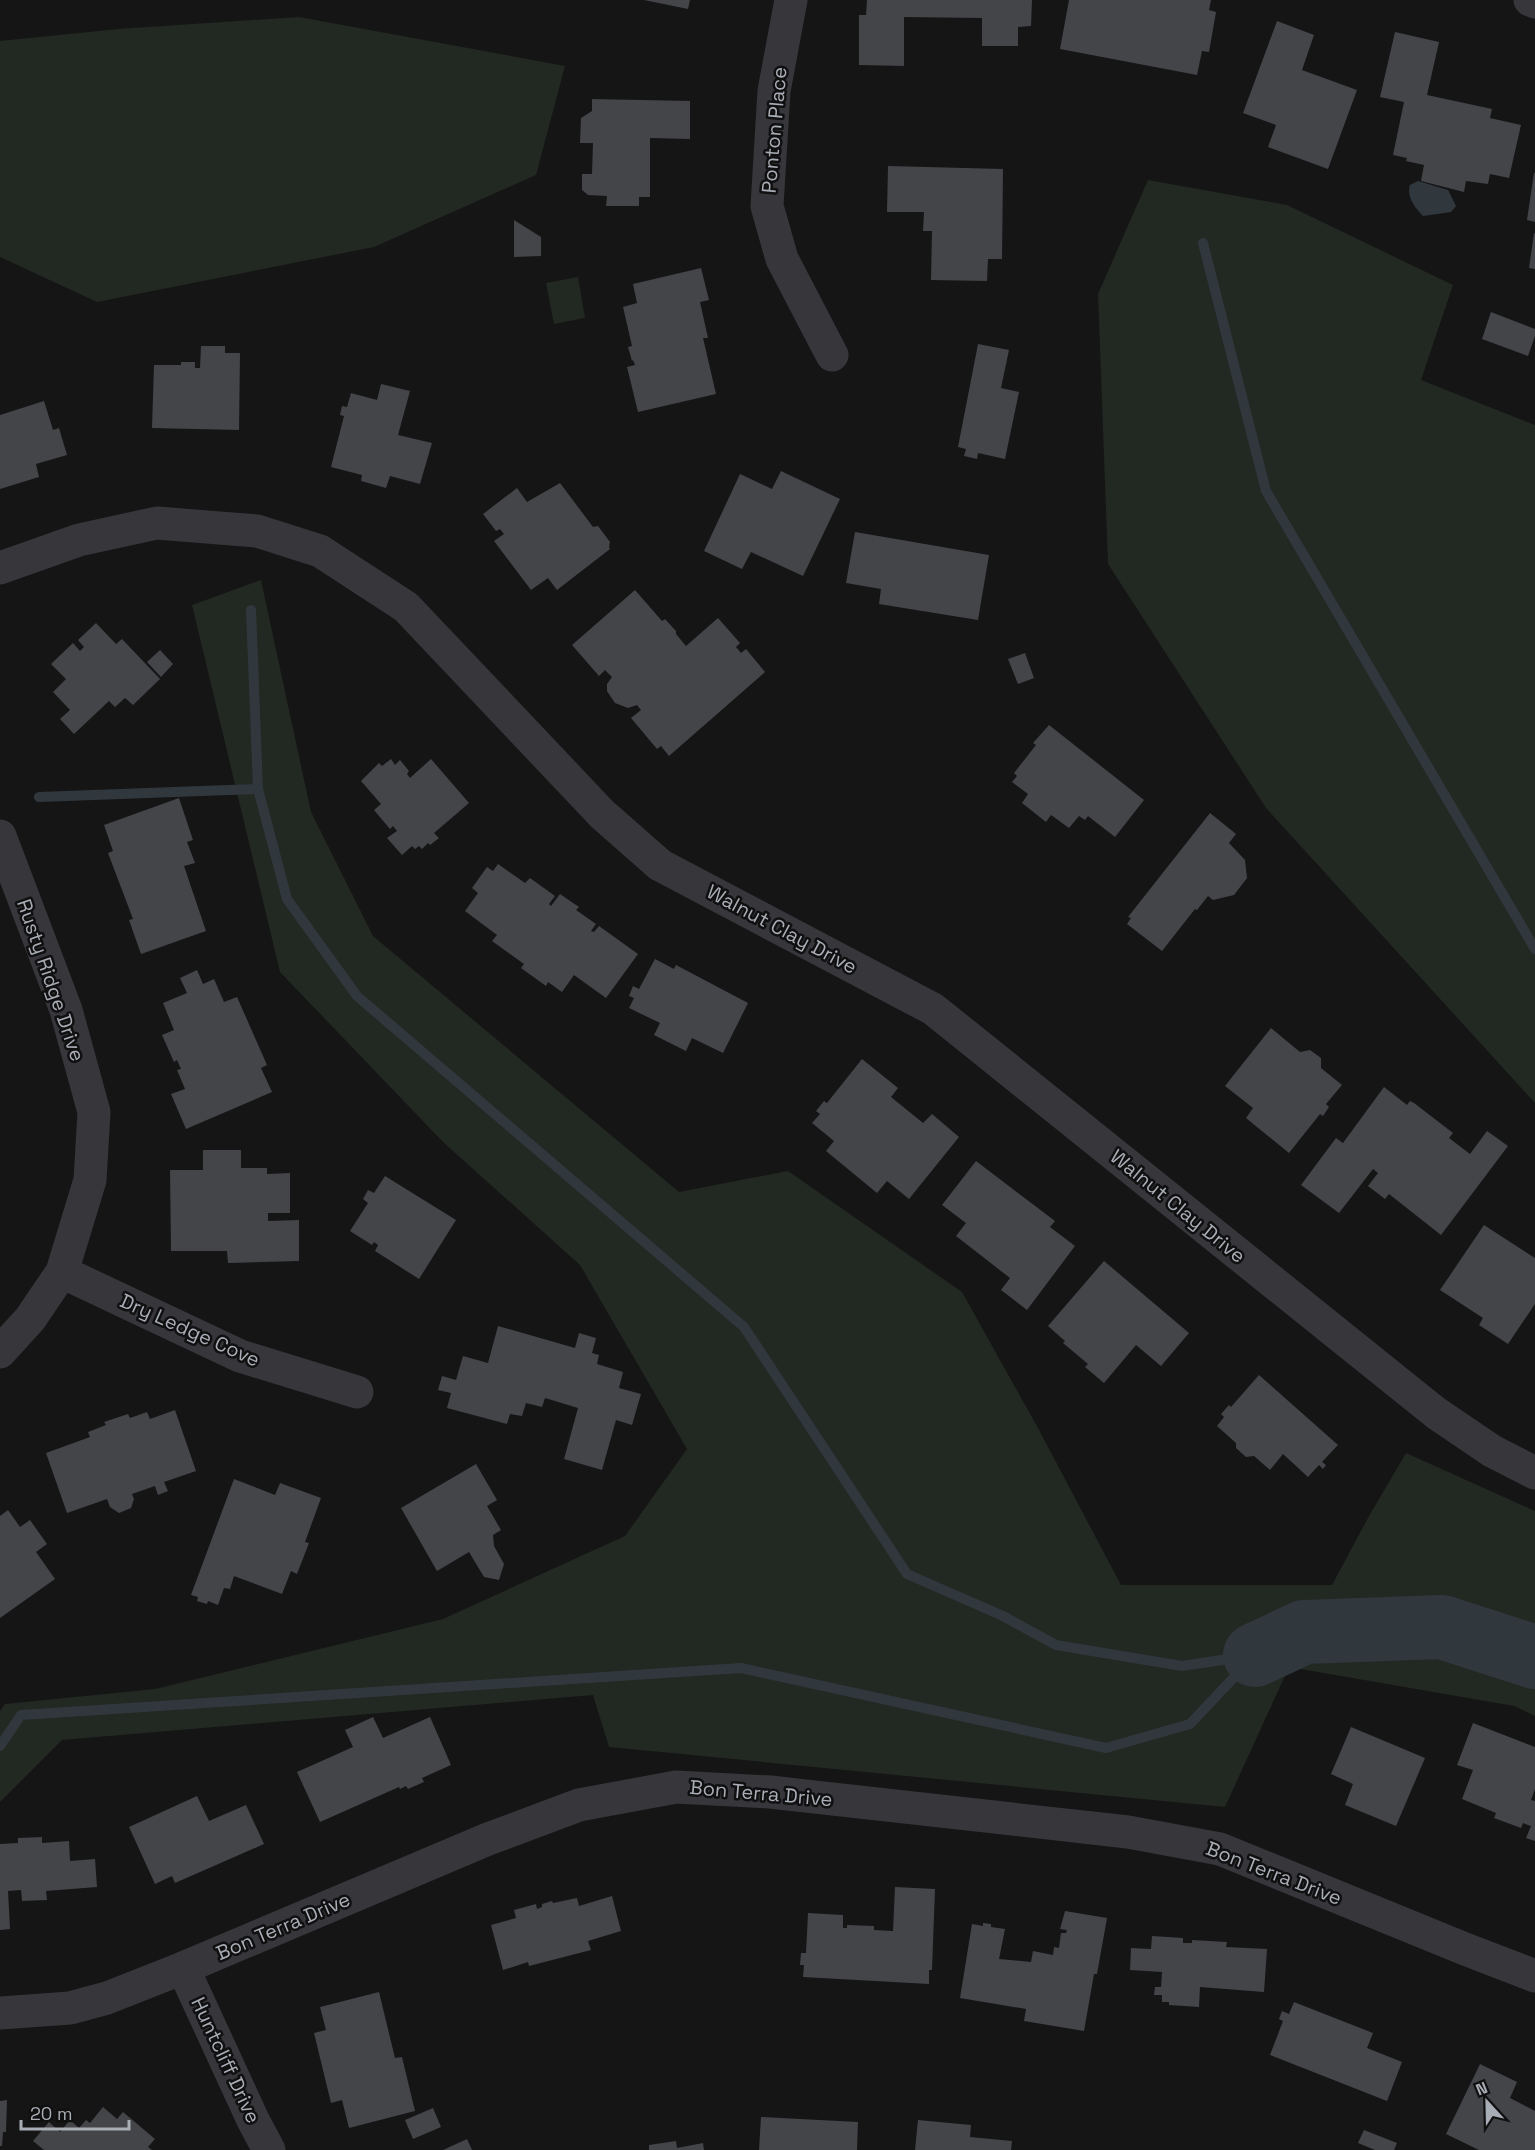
<svg xmlns="http://www.w3.org/2000/svg" width="1535" height="2150" font-family="'Space Grotesk',sans-serif">
<style>
.green{fill:#222822}
.water{fill:#30383e}
.lines{fill:none;stroke-linecap:round;stroke-linejoin:round}
.stream{stroke:#30383e;stroke-width:10}
.river{stroke:#30383e;stroke-width:64}
.building{fill:#444549}
.minor{stroke:#37373b;stroke-width:33}
.labels{text-anchor:middle;stroke-width:5;stroke-linejoin:round;paint-order:stroke}
.street-label{font-size:20px;fill:#a9adb5;stroke:#101011}
</style>
<rect width="100%" height="100%" fill="#151516"/>
<g class="green">
<polygon points="299,17 565,66 536,175 374,247 97,302 0,257 0,41 118,29"/>
<polygon points="1148,180 1287,205 1453,285 1421,380 1535,425 1535,1103 1266,808 1108,564 1098,294"/>
<polygon points="578,277 585,318 554,324 546,283"/>
<polygon points="261,580 311,812 373,936 679,1192 788,1171 962,1292 1038,1428 1121,1585 1332,1585 1369,1516 1406,1453 1535,1511 1535,1716 1514,1706 1289,1667 1225,1807 609,1747 593,1695 62,1740 0,1802 0,1711 5,1704 155,1689 443,1619 625,1536 687,1449 580,1265 443,1142 280,972 192,605"/>
</g>
<path class="water" d="M 1418,181 L 1448,190 L 1456,206 L 1451,212 L 1423,216 C 1415,208 1406,196 1410,185 Z"/>
<g class="lines">
<g class="stream">
<polyline points="1203,243 1266,491 1535,949"/>
<polyline points="251,610 258,789"/>
<polyline points="39,797 258,789 287,899 357,996 744,1327 907,1574 1003,1616 1056,1645 1182,1666 1255,1655"/>
<polyline points="0,1746 21,1715 741,1668 1106,1748 1190,1724 1255,1655"/>
</g>
<polyline class="river" points="1255,1655 1304,1632 1442,1627 1535,1657"/>
</g>
<g class="building">
<polygon points="644,0 690,0 688,9"/>
<polygon points="867,0 1032,0 1031,26 1018,27 1018,46 982,46 982,18 904,17 904,66 859,65 859,15 866,15"/>
<polygon points="1069,0 1211,0 1209,10 1216,12 1209,52 1202,51 1197,75 1060,49"/>
<polygon points="1277,21 1314,35 1302,70 1357,90 1328,169 1268,147 1276,125 1243,113"/>
<polygon points="1395,32 1439,42 1427,95 1492,109 1490,118 1521,125 1509,178 1490,174 1488,184 1466,181 1464,192 1421,181 1424,165 1406,161 1407,158 1393,155 1404,102 1380,97"/>
<polygon points="592,99 690,101 690,139 650,138 650,197 639,197 639,206 606,206 607,196 588,195 582,190 582,174 592,174 593,143 580,143 581,118 592,111"/>
<polygon points="888,166 1003,169 1002,259 988,259 987,281 931,280 932,231 923,231 924,212 887,212"/>
<polygon points="1534,173 1535,173 1535,222 1527,220"/>
<polygon points="514,220 541,237 541,256 514,257"/>
<polygon points="1534,233 1535,234 1535,269 1529,268"/>
<polygon points="701,268 709,300 700,302 708,338 703,338 716,394 638,412 627,367 635,365 633,360 632,361 628,347 632,346 623,307 637,303 633,284"/>
<polygon points="1491,312 1535,329 1535,336 1528,356 1482,339"/>
<polygon points="978,344 1009,350 1001,388 1019,392 1005,459 978,453 977,459 964,456 966,449 958,447"/>
<polygon points="201,346 225,346 225,353 240,353 239,430 152,428 154,365 181,365 181,362 195,362 195,368 200,368"/>
<polygon points="381,384 410,391 398,435 432,443 420,484 390,476 386,488 361,481 362,475 331,467 344,416 340,415 342,406 347,407 351,393 377,400"/>
<polygon points="44,401 53,430 59,428 67,455 36,464 39,477 0,489 0,415"/>
<polygon points="781,471 840,499 803,576 751,552 742,569 704,551 740,474 772,489"/>
<polygon points="560,483 593,527 598,526 610,542 609,547 610,549 557,590 548,578 531,590 494,541 504,534 500,529 496,531 483,514 517,488 527,502"/>
<polygon points="855,532 989,555 978,620 879,604 881,589 846,583"/>
<polygon points="635,590 662,621 665,619 676,631 676,634 686,646 718,618 740,643 736,647 741,653 746,649 765,672 669,756 661,746 657,749 631,718 641,710 637,705 628,708 615,703 607,691 607,684 612,677 605,670 599,676 572,645"/>
<polygon points="96,623 116,644 122,639 160,679 133,705 125,698 115,707 109,701 74,734 60,719 70,710 53,692 66,679 51,664 73,643 80,651 84,647 78,640"/>
<polygon points="160,650 173,664 161,677 147,662"/>
<polygon points="1025,653 1034,678 1018,684 1008,659"/>
<polygon points="1049,725 1144,800 1115,837 1088,816 1085,820 1079,816 1069,828 1051,815 1046,822 1022,803 1028,794 1012,782 1017,776 1014,773 1036,745 1033,743"/>
<polygon points="391,759 395,765 400,760 409,771 407,774 410,778 431,759 469,803 434,833 439,838 430,845 428,843 422,849 419,846 415,849 412,846 402,855 387,838 397,831 393,826 390,829 374,810 381,804 361,781 379,763 382,766"/>
<polygon points="179,798 193,840 187,842 195,863 184,866 206,931 141,954 129,920 133,919 108,853 113,851 104,825"/>
<polygon points="1210,813 1236,834 1229,843 1245,860 1247,878 1234,895 1213,900 1208,896 1197,910 1195,909 1162,951 1127,924 1131,918 1128,917"/>
<polygon points="498,864 525,883 530,878 555,896 549,904 551,906 560,894 579,907 576,910 596,924 591,931 594,932 599,926 638,954 606,998 574,975 562,992 548,982 546,986 521,968 524,964 492,941 497,935 465,911 478,893 472,888 487,867 493,871"/>
<polygon points="655,959 674,969 676,965 748,1003 723,1053 692,1038 686,1051 654,1035 660,1023 629,1008 634,998 629,996 633,986 639,989"/>
<polygon points="197,970 203,984 214,979 224,1002 237,997 267,1065 261,1068 272,1092 186,1129 171,1094 185,1089 177,1070 181,1069 177,1060 174,1062 162,1035 174,1030 163,1003 187,993 180,978"/>
<polygon points="1271,1028 1300,1052 1310,1050 1321,1058 1321,1068 1342,1085 1326,1104 1329,1107 1323,1116 1320,1114 1289,1153 1246,1118 1253,1108 1225,1086"/>
<polygon points="862,1059 898,1088 891,1097 923,1123 932,1114 959,1137 909,1199 887,1181 877,1193 826,1151 834,1141 812,1123 820,1114 816,1111 824,1101 827,1103"/>
<polygon points="1384,1087 1407,1105 1410,1101 1414,1103 1453,1133 1449,1138 1470,1154 1487,1131 1508,1146 1441,1235 1389,1194 1385,1199 1368,1186 1378,1173 1373,1169 1339,1213 1301,1185 1336,1138 1343,1143"/>
<polygon points="203,1150 241,1150 241,1168 267,1168 267,1174 290,1173 290,1213 268,1213 268,1221 299,1220 299,1261 228,1263 227,1251 171,1251 170,1170 203,1170"/>
<polygon points="976,1161 1055,1221 1050,1227 1075,1246 1027,1310 1001,1290 1010,1278 956,1236 966,1223 942,1205"/>
<polygon points="385,1176 456,1220 419,1279 375,1251 378,1245 374,1242 372,1245 350,1231 368,1203 363,1199 368,1190 374,1193"/>
<polygon points="1484,1225 1535,1258 1535,1304 1508,1344 1479,1325 1483,1318 1440,1290"/>
<polygon points="1104,1261 1189,1333 1161,1366 1136,1345 1104,1383 1085,1367 1088,1364 1063,1343 1065,1341 1048,1326"/>
<polygon points="498,1326 575,1348 579,1333 596,1338 592,1353 599,1355 597,1364 623,1372 619,1388 641,1394 632,1425 616,1420 602,1470 564,1459 578,1408 545,1398 542,1407 526,1403 522,1416 510,1414 507,1424 447,1408 451,1393 438,1390 442,1376 456,1380 463,1356 488,1363"/>
<polygon points="1259,1375 1338,1445 1322,1462 1326,1465 1323,1469 1319,1465 1308,1477 1283,1454 1270,1470 1254,1456 1246,1457 1236,1448 1236,1443 1217,1426 1224,1417 1221,1414 1229,1405 1231,1407"/>
<polygon points="175,1410 196,1471 164,1482 168,1491 158,1495 155,1486 132,1494 134,1499 131,1508 119,1513 110,1507 107,1499 67,1513 46,1453 90,1437 88,1432 106,1425 104,1422 128,1414 130,1418 147,1412 150,1419"/>
<polygon points="476,1464 497,1500 487,1506 501,1530 493,1535 494,1546 504,1564 499,1580 484,1577 469,1552 437,1571 401,1508"/>
<polygon points="234,1479 275,1495 280,1483 321,1498 305,1542 309,1543 297,1574 291,1571 282,1594 234,1576 230,1589 224,1588 218,1605 208,1601 207,1604 197,1601 198,1597 191,1595"/>
<polygon points="8,1510 20,1527 30,1520 47,1544 36,1552 55,1579 0,1618 0,1516"/>
<polygon points="373,1717 383,1738 430,1717 451,1765 422,1778 424,1782 408,1789 406,1786 400,1789 399,1787 320,1822 297,1772 353,1747 345,1730"/>
<polygon points="1473,1723 1535,1747 1535,1789 1531,1800 1535,1801 1535,1841 1526,1838 1531,1826 1523,1823 1521,1828 1494,1818 1496,1813 1462,1799 1473,1770 1457,1765"/>
<polygon points="1351,1727 1425,1758 1396,1826 1345,1805 1353,1784 1331,1774"/>
<polygon points="197,1796 209,1821 246,1805 264,1844 175,1883 172,1876 155,1884 129,1827"/>
<polygon points="42,1837 42,1843 69,1841 70,1861 95,1859 97,1887 46,1891 47,1900 22,1901 21,1890 8,1891 10,1929 0,1930 0,1844 18,1843 18,1838"/>
<polygon points="895,1887 935,1889 932,1970 929,1970 929,1984 803,1977 804,1965 800,1965 801,1953 806,1953 808,1913 843,1915 843,1928 847,1928 847,1925 874,1926 874,1930 893,1931"/>
<polygon points="612,1896 621,1931 588,1941 591,1950 529,1966 528,1962 503,1970 491,1925 516,1918 514,1910 536,1904 537,1909 542,1907 542,1904 552,1901 553,1903 577,1898 579,1906"/>
<polygon points="1065,1911 1107,1918 1097,1974 1094,1974 1084,2031 1024,2021 1026,2009 960,1998 972,1924 983,1926 983,1923 991,1924 991,1927 1005,1929 999,1959 1031,1962 1033,1951 1053,1955 1054,1947 1059,1948 1061,1933 1066,1933 1067,1930 1060,1929"/>
<polygon points="1152,1936 1183,1938 1183,1943 1192,1943 1192,1940 1227,1942 1226,1947 1267,1949 1264,1992 1200,1987 1199,2007 1169,2005 1169,2002 1162,2002 1162,1995 1154,1995 1155,1987 1161,1987 1162,1972 1130,1970 1131,1948 1151,1949"/>
<polygon points="379,1992 395,2058 402,2057 415,2111 349,2128 342,2100 331,2103 314,2033 326,2030 320,2007"/>
<polygon points="1294,2002 1373,2033 1367,2048 1402,2062 1387,2101 1270,2055 1283,2021 1279,2019 1282,2011 1289,2014"/>
<polygon points="1480,2064 1517,2082 1510,2098 1535,2111 1535,2150 1479,2150 1446,2134"/>
<polygon points="7,2100 6,2132 3,2132 2,2146 0,2146 0,2101"/>
<polygon points="103,2107 117,2119 123,2112 155,2139 148,2147 152,2150 44,2150 33,2141 49,2122 60,2132 70,2120 79,2128 86,2120 90,2123"/>
<polygon points="433,2108 441,2127 413,2139 405,2120"/>
<polygon points="761,2117 858,2122 857,2150 759,2150"/>
<polygon points="918,2120 971,2125 970,2137 1012,2141 1011,2150 915,2150"/>
<polygon points="1364,2130 1397,2143 1394,2150 1375,2150 1358,2143"/>
<polygon points="467,2139 472,2150 443,2150"/>
<polygon points="676,2141 677,2148 703,2143 704,2150 649,2150 649,2145"/>
</g>
<g class="lines">
<g class="minor">
<polyline points="791,0 774,91 767,206 782,259 832,355"/>
<polyline points="1530,0 1535,2"/>
<polyline points="0,568 79,540 157,523 257,531 320,551 406,607 602,814 660,865 933,1009 1436,1413 1492,1451 1535,1473"/>
<polyline points="0,836 66,1010 94,1112 90,1180 62,1272 30,1319 0,1352"/>
<polyline points="62,1272 240,1356 357,1392"/>
<polyline points="183,1968 253,2120 269,2150"/>
<polyline points="0,2013 70,2008 107,1998 183,1968 488,1839 579,1805 676,1787 770,1792 1128,1832 1220,1849 1465,1949 1535,1976"/>
</g>
</g>
<g class="labels">
<g class="street-label">
<text transform="translate(774 130) rotate(-85)" y="7">Ponton Place</text>
<text transform="translate(782 929) rotate(28)" y="7">Walnut Clay Drive</text>
<text transform="translate(51 980) rotate(71)" y="7">Rusty Ridge Drive</text>
<text transform="translate(1178 1206) rotate(39)" y="7">Walnut Clay Drive</text>
<text transform="translate(190 1330) rotate(24)" y="7">Dry Ledge Cove</text>
<text transform="translate(761 1793) rotate(5)" y="7">Bon Terra Drive</text>
<text transform="translate(1274 1873) rotate(21)" y="7">Bon Terra Drive</text>
<text transform="translate(283 1926) rotate(-23)" y="7">Bon Terra Drive</text>
<text transform="translate(226 2060) rotate(65)" y="7">Huntcliff Drive</text>
</g>
</g>
<g transform="translate(1487 2102) rotate(338)" stroke="#101011" stroke-width="4.5" paint-order="stroke">
<path d="M0-4.5L10 22L0 15L-10 22Z" fill="#a9adb5"/>
<text y="-9" font-size="16" font-weight="bold" text-anchor="middle" fill="#a9adb5">N</text>
</g>
<path d="M21 2120v9h108v-9" fill="none" stroke="#a9adb5" stroke-width="3"/>
<text x="30" y="2120" font-size="18" fill="#a9adb5" stroke="#101011" stroke-width="4.5" paint-order="stroke">20 m</text>
</svg>
